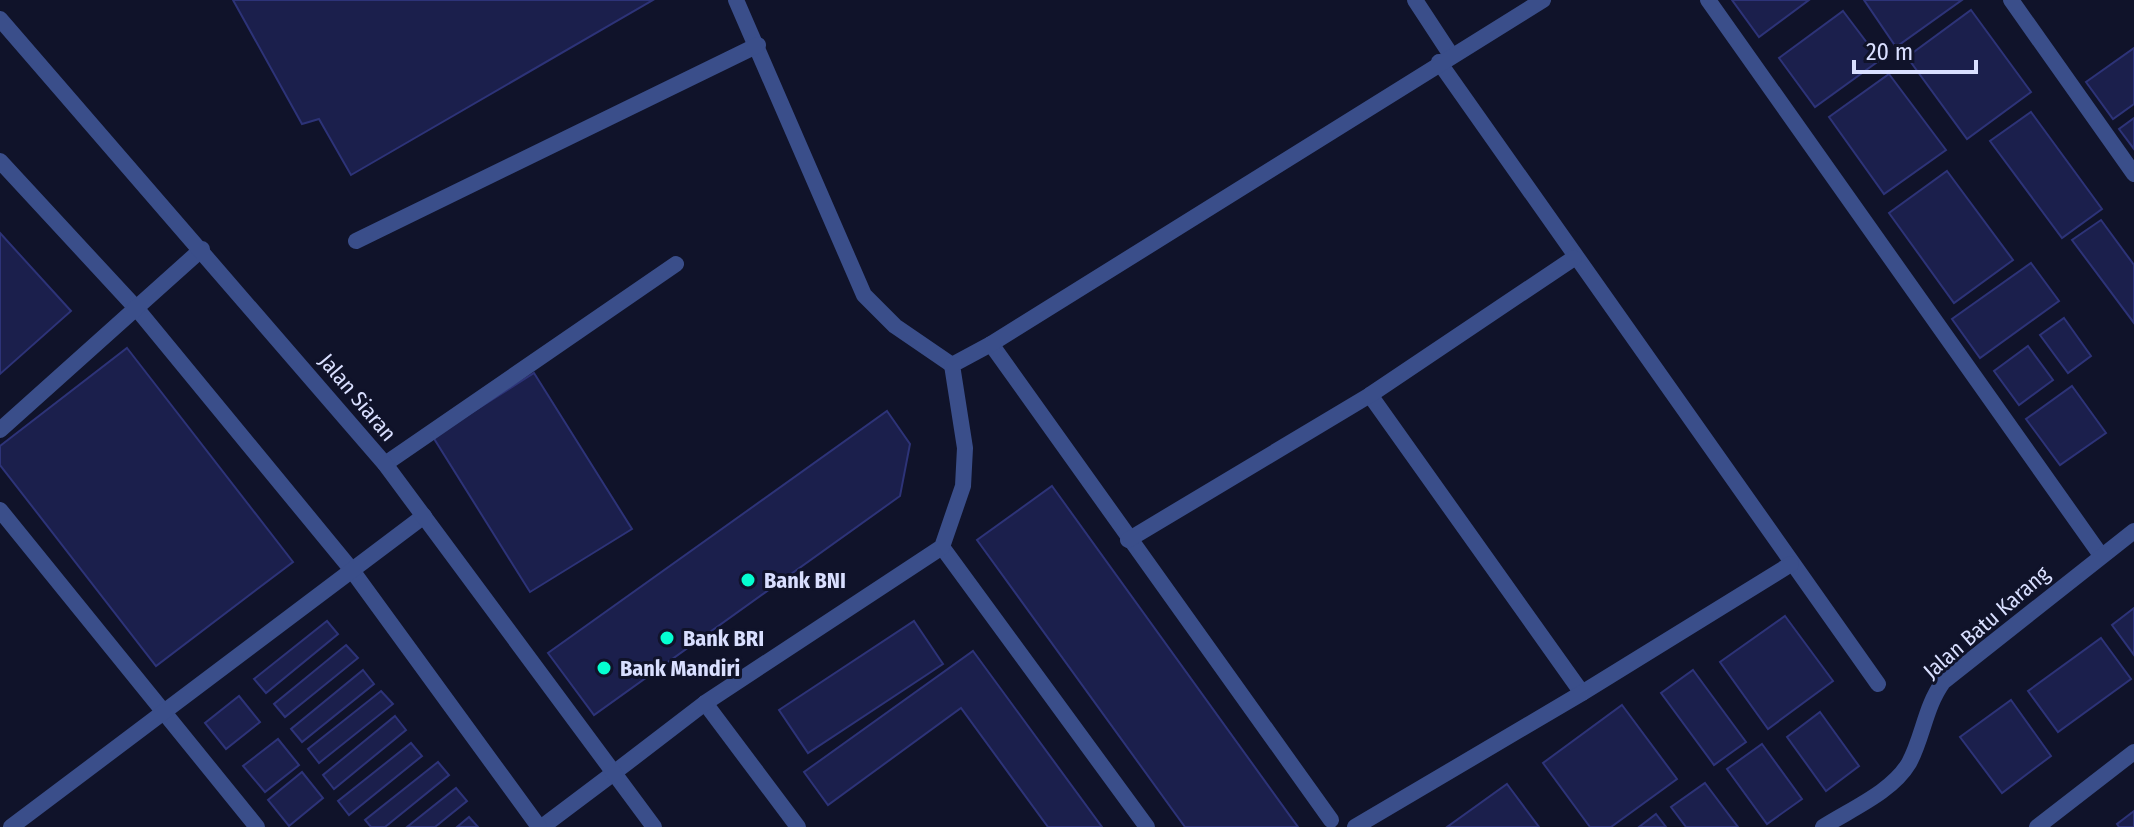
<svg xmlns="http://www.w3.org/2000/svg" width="2134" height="827" font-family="'Fira Sans Condensed',sans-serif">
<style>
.building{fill:#1b1f4c;stroke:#2d3378;stroke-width:2}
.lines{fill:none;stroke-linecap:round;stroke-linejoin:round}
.service{stroke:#3a4e8a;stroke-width:16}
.minor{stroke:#3a4e8a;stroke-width:16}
.tertiary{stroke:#3a4e8a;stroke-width:16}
.poi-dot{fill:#05ffd1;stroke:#10132a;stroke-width:3}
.labels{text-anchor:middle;stroke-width:6;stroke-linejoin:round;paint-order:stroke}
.street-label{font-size:22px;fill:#d9dfff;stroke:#10132a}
.poi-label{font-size:22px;font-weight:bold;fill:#d9dfff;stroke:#10132a;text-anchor:start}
</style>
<rect width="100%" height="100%" fill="#10132a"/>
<g class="building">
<polygon points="233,0 653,0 351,175 319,119 302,124"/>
<polygon points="1732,0 1809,0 1759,37"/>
<polygon points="1864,0 1962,0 1896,47"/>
<polygon points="1971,10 2031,92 1967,139 1907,57"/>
<polygon points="1843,11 1880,60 1815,107 1779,58"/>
<polygon points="2134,48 2134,104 2113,119 2086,82"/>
<polygon points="1889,74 1946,150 1884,194 1829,117"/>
<polygon points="2031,112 2102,209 2062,238 1990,141"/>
<polygon points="2134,118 2134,149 2119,129"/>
<polygon points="1947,171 2013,260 1954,303 1889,213"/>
<polygon points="2101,220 2134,265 2134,323 2072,240"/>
<polygon points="0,233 71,311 0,374"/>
<polygon points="2031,263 2059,301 1980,358 1952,319"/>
<polygon points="2064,318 2091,356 2068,373 2040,335"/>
<polygon points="2028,346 2053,380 2019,405 1994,371"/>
<polygon points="127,348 293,562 156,666 0,465 0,446"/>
<polygon points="534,373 632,529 530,592 433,437"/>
<polygon points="2072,386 2106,433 2060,465 2026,419"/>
<polygon points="887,411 910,444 900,496 594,715 548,653"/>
<polygon points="1052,486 1298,827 1185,827 977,540"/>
<polygon points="2134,608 2134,655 2112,625"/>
<polygon points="1785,616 1833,681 1768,729 1720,662"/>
<polygon points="327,621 338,634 266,693 254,679"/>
<polygon points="914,621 943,664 808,753 779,710"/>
<polygon points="2101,638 2131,679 2058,732 2028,691"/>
<polygon points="346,645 358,658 285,717 274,704"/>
<polygon points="973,651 1102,827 1048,827 961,708 828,805 804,772"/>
<polygon points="363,670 374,684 302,742 291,729"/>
<polygon points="1693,670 1746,742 1714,765 1661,693"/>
<polygon points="381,691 393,704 319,763 308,749"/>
<polygon points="239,696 260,722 226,749 205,723"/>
<polygon points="2011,700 2051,756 2002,793 1960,737"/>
<polygon points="1622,705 1677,779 1611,827 1590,827 1543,763"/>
<polygon points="1820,712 1859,766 1826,791 1787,737"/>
<polygon points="395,716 406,730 334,789 323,775"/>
<polygon points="278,739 299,765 265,792 243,766"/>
<polygon points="411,743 422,756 349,815 338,801"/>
<polygon points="1762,744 1802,799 1767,824 1727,769"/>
<polygon points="438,762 449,775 385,827 371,827 365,820"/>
<polygon points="302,772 323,798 289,826 268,800"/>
<polygon points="1705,783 1738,827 1686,827 1671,807"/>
<polygon points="1507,784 1539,827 1447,827"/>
<polygon points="456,788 467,801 435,827 407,827"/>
<polygon points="2134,811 2134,827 2119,827 2117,824"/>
<polygon points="1656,814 1666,827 1639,827"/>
<polygon points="469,817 478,827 457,827"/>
</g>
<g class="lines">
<polyline class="service" points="542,827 615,772"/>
<g class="minor">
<polyline points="736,0 864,295 895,326 952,365"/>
<polyline points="1415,0 1451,55"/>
<polyline points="1708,0 2100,554"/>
<polyline points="2011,0 2134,174"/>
<polyline points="1439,62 1878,684"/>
<polyline points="0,161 137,309 351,569 539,827"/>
<polyline points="356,241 758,45"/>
<polyline points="991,344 1331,820"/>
<polyline points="1370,395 1582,693"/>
<polyline points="0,430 202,249"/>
<polyline points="385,464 676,264"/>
<polyline points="0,510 257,827"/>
<polyline points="1128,540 1370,395 1574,258"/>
<polyline points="942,547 1147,827"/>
<polyline points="705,703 798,827"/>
<polyline points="615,772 705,703 942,547 963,486 965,448 952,365 991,344 1543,0"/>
<polyline points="11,827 424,516"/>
<polyline points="1355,827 1582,693 1791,564"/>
<path d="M 1823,827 C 1851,809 1892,792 1909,763 C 1923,737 1925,707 1943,682 L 2134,531"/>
<polyline points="2037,827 2134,752"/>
</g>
<polyline class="tertiary" points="0,19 385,464 654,827"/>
</g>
<g class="poi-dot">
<circle cx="748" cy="580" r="8"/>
<circle cx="667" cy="638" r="8"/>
<circle cx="604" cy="668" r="8"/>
</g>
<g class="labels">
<g class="street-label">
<text transform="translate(358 397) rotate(50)" y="8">Jalan Siaran</text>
<text transform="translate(1986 622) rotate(-41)" y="8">Jalan Batu Karang</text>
</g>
<g class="poi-label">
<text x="764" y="588">Bank BNI</text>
<text x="683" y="646">Bank BRI</text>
<text x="620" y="676">Bank Mandiri</text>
</g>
</g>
<path d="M1854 60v12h122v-12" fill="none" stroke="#d9dfff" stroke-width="4"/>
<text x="1866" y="60" font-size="24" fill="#d9dfff" stroke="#10132a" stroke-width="6" paint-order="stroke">20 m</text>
</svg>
